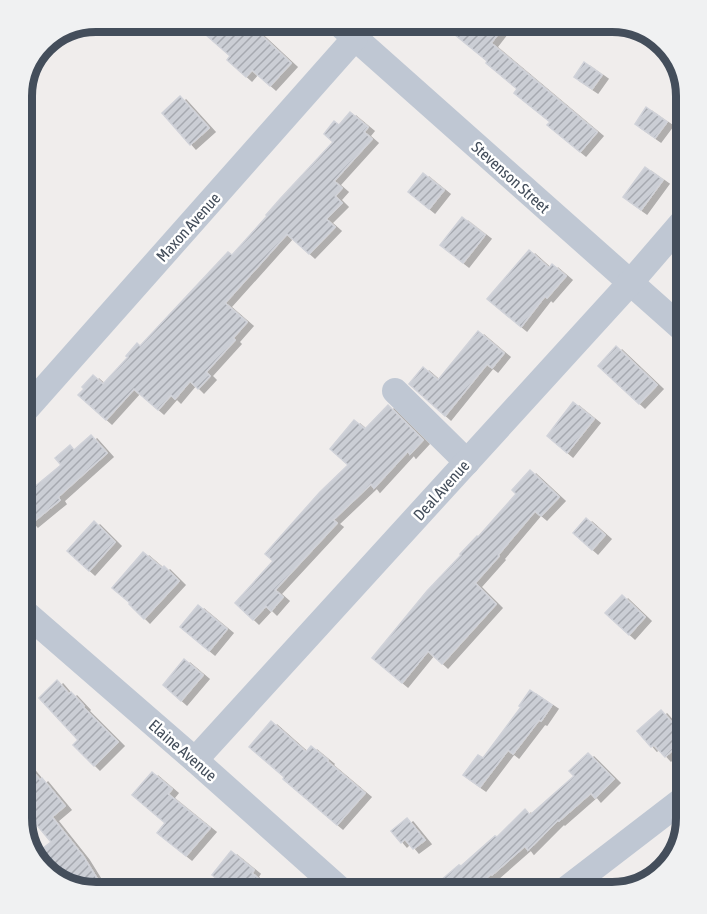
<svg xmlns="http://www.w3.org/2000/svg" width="707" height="914" font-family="'Asap Condensed',sans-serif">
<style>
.building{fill:url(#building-hatch);stroke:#d0d2d9;stroke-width:1.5;filter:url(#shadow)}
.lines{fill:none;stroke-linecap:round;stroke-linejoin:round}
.minor{stroke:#bfc7d3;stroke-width:26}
.labels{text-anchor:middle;stroke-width:5;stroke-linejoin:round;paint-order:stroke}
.street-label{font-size:16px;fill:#444e5b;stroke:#fff}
.rim{fill:none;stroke:#444e5b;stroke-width:8}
</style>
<defs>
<pattern id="building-hatch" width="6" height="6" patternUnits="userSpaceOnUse" patternTransform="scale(1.5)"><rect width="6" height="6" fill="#cbced5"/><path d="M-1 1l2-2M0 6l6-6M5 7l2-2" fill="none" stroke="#a6a9b0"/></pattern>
<filter id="shadow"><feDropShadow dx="6" dy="4" stdDeviation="0" flood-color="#0004"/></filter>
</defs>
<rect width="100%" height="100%" fill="#f0edec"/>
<g class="building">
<polygon points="190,21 246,21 291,63 270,86 252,70 246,77 227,60 230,56"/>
<polygon points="438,21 508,21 491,43 597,132 580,152 547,125 550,122 514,93 517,89 486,63 487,61"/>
<polygon points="584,62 602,75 592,89 574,77"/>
<polygon points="180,96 209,128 190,145 162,113"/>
<polygon points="646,107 667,122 655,138 635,124"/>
<polygon points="350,112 368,127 364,132 372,139 334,181 342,188 335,196 342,203 326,219 335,227 309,254 287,234 225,303 247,322 233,338 235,340 206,372 210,376 198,389 190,381 175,399 171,395 158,410 134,389 106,420 78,395 84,389 82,387 93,375 103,384 128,357 126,356 137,343 140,346 228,252 232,255 267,216 266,215 280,199 333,142 324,134 334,121 339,125"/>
<polygon points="645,167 663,180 641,210 623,197"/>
<polygon points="423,173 444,190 429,209 408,192"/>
<polygon points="462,217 485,235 463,263 440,245"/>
<polygon points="529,250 549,268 552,264 566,276 547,298 545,296 521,327 487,299"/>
<polygon points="478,331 504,353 492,368 487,364 445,416 409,384 423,367 438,380"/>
<polygon points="616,346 657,385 639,404 598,366"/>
<polygon points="573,402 594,419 567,453 547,436"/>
<polygon points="388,405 423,440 410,454 408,451 374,488 371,484 333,520 337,523 275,590 283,597 271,611 266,606 253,620 235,603 273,561 265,554 320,492 348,465 330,449 354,420 365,429"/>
<polygon points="91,435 107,453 58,497 60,500 32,523 21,510 21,498 61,465 55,458 70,445 74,450"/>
<polygon points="530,470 559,497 541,516 535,511 498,555 499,556 475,583 496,604 442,664 428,651 402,683 372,658 427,591 461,555 460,554 477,536 478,537 516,494 512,490"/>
<polygon points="586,518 605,535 592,550 573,533"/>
<polygon points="94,521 115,542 89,571 67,551"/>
<polygon points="143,552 162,568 164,566 179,581 144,619 129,604 130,603 112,588"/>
<polygon points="622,595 645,617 629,635 605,613"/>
<polygon points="198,605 227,629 209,651 180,627"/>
<polygon points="184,659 203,675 181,701 163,685"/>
<polygon points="57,680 69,694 71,692 84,706 83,707 118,742 94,766 73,745 78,740 39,698"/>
<polygon points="530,690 552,705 541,721 539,720 513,754 508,750 480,787 463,775 478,755 483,758 521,707 519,706"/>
<polygon points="661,710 686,738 665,757 654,745 651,747 637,731"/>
<polygon points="271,721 306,752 311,746 328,760 327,761 365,793 337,825 283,779 284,777 249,747"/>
<polygon points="588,753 614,779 595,798 591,793 559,821 558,820 528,850 525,846 492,875 491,874 469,893 426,893 459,865 461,866 495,836 497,837 525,809 530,815 574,776 569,771"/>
<polygon points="21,757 40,780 42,778 65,806 52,817 83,856 106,893 91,893 70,886 42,849 51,842 21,806"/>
<polygon points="152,772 172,789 168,794 210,828 186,856 157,833 165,823 132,795"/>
<polygon points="407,818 425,840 413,849 405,839 401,843 391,831"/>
<polygon points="231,851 254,870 252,873 260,880 249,893 234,893 212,875"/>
</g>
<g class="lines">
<g class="minor">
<polyline points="336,21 686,332"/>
<polyline points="395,391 467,462"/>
<polyline points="21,415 355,38"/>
<polyline points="21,609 195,760 344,893"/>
<polyline points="195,760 630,283 686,218"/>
<polyline points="561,893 686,797"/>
</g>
</g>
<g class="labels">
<g class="street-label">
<text transform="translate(511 177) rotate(42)" y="6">Stevenson Street</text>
<text transform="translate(188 227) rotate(-48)" y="6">Maxon Avenue</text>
<text transform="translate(441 490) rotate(-48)" y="6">Deal Avenue</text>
<text transform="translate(183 750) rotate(41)" y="6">Elaine Avenue</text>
</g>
</g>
<path d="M0 0H707V914H0ZM96 32H612A64 64 0 0 1 676 96V818A64 64 0 0 1 612 882H96A64 64 0 0 1 32 818V96A64 64 0 0 1 96 32Z" fill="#f0f1f2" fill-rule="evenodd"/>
<path class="rim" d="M96 32H612A64 64 0 0 1 676 96V818A64 64 0 0 1 612 882H96A64 64 0 0 1 32 818V96A64 64 0 0 1 96 32Z"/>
</svg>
